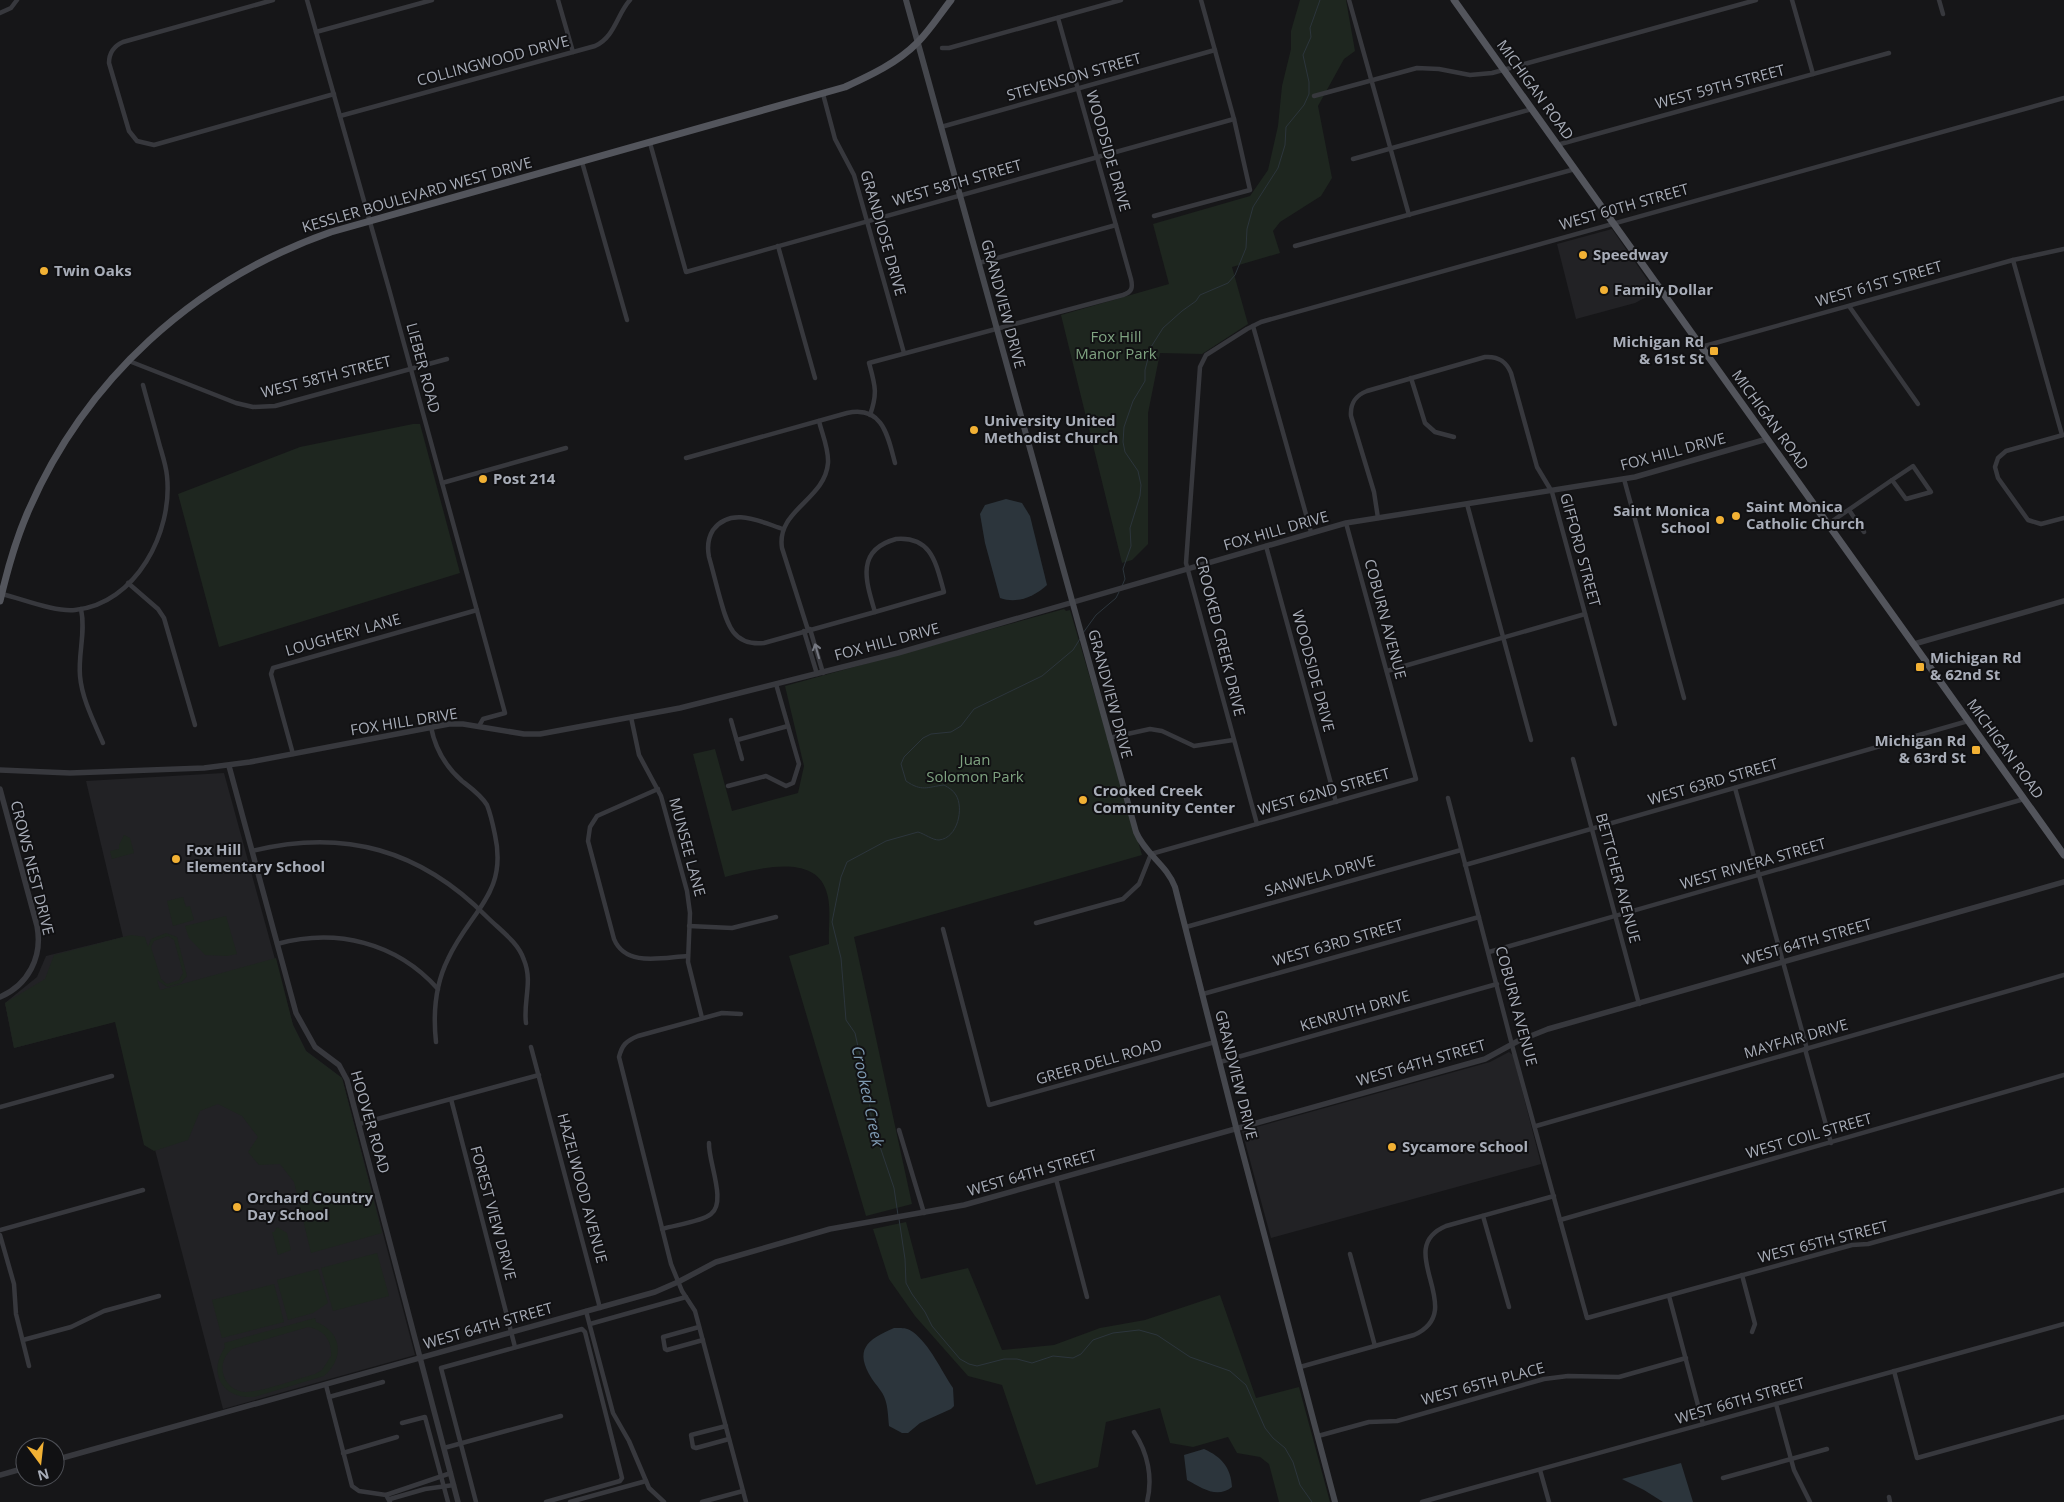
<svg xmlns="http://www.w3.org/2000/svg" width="2064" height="1502" font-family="'Open Sans',sans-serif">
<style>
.built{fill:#222225}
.green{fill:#1e261f;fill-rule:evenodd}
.water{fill:#2c353c}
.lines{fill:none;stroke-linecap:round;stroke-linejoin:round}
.stream{stroke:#2c353c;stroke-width:1}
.minor{stroke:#37383d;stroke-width:4.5}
.tertiary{stroke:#37383d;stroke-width:5.5}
.secondary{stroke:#45474d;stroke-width:6}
.primary{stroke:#53555c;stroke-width:7}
.oneway{stroke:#757881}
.poi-dot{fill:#f2b134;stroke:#111113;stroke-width:2}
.labels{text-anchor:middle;stroke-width:4;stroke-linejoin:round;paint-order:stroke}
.street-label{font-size:15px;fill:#a8adb8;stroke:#111113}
.poi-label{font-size:15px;font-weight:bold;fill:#a8adb8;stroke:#111113;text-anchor:start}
.park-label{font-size:15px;fill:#7fa381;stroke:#111113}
.water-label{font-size:16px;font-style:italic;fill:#7f9bb3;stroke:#111113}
</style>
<rect width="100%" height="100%" fill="#161618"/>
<g class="built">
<polygon points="1612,229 1656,292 1635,303 1576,319 1557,244"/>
<polygon points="224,773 293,1025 306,1051 342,1078 415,1355 223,1409 121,1020 14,1048 5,1003 37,977 46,956 123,937 86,781"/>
<polygon points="1509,1052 1513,1055 1541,1164 1271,1238 1242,1131 1490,1062"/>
</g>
<g class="green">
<polygon points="1300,0 1346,0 1355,51 1344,59 1318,106 1332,178 1321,196 1280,222 1273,231 1280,253 1232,267 1248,324 1202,354 1160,353 1148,413 1148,544 1132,560 1122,563 1061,315 1169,284 1153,224 1250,196 1268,170 1278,126 1282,86 1291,49 1291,31"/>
<polygon points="413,424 420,424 460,573 219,647 178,494 300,447"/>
<path d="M 1064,609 L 1066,611 L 1070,610 L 1142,855 L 854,937 L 912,1204 L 866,1216 L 789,956 L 829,944 C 828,927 832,906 826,890 C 813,852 753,870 725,877 L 693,754 L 715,749 L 732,811 L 798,793 L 804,766 L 785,686 Z"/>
<polygon points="124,835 130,838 134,853 112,859 110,851 119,849 119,845"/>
<polygon points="183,897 186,907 190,906 194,920 173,926 167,901"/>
<polygon points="226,916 237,954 227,956 205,955 189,938 185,926"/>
<path d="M 166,933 L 177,937 L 187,976 L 181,983 L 167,987 L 157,980 L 160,990 L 276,958 L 293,1025 L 306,1051 L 342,1078 L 382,1233 L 311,1253 L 294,1182 L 280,1164 L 259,1165 L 248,1152 L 258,1137 L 242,1116 L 218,1104 L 200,1111 L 188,1140 L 154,1151 L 144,1145 L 115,1022 L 14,1048 L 5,1003 L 45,979 L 54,955 L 131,935 L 145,937 L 148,947 L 151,939 ZM 168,936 L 174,940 L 183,973 L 179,980 L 167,984 L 161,979 L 151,947 L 154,941 Z"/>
<polygon points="906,1222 921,1279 968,1268 1002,1350 1054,1345 1100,1328 1145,1320 1220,1295 1256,1398 1299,1387 1330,1502 1279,1502 1269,1464 1260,1457 1237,1453 1228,1437 1193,1447 1170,1443 1160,1408 1106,1422 1098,1467 1036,1485 1002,1385 968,1376 915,1316 889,1279 873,1229"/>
<polygon points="277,1227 287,1233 291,1250 278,1255 272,1232 274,1232"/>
<polygon points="377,1253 389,1296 333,1311 321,1268"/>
<polygon points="318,1269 328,1303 313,1313 288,1320 277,1280"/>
<polygon points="274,1284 284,1322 222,1338 212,1300"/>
<path d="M 315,1318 L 316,1322 C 342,1332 345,1358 324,1376 L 254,1397 C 223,1399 207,1374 225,1347 L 224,1343 ZM 308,1327 C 324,1330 332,1340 331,1356 L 322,1370 L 315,1374 C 298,1379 261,1392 246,1392 C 235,1392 225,1384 223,1373 C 221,1363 225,1355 232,1349 Z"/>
</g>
<g class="water">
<path d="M 1006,499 L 1022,503 L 1030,516 L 1047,585 C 1034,597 1017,604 1000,598 L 985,543 L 980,514 L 985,505 Z"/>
<path d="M 894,1328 C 900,1328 907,1327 913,1332 C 930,1345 941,1370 953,1388 L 954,1406 L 951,1409 L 920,1423 L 908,1433 L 902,1433 L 889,1426 C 888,1417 888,1407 885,1399 C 883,1392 876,1385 872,1379 C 854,1350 866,1340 894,1328 Z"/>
<path d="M 1204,1449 C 1222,1457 1231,1468 1232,1487 C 1217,1499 1202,1488 1187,1480 L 1184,1455 Z"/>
<polygon points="1681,1463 1693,1502 1663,1502 1644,1490 1622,1479"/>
</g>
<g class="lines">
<g class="stream">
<polyline points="1122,586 1125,579 1123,569 1131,546 1130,528 1140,496 1141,485 1138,471 1125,452 1123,442 1124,427 1133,401 1145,381 1145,370 1151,347 1163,328 1182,311 1196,301 1200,295 1228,283 1235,275 1246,248 1247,229 1253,207 1278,168 1285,145 1286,127 1304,105 1309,94 1309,82 1303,55 1311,37 1310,28 1320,0"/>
<polyline points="1083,633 1096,615 1116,598 1119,592"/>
<path d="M 898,1215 L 894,1188 L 872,1123 L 868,1092 L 855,1033 L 846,1020 L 841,958 L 832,922 L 841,877 L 847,862 L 886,841 L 918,832 C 925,834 932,840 939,840 C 958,838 964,808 956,795 C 953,790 949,788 944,785 C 927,787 922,792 906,781 L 901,764 L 904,757 L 923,738 L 931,734 L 951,732 L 961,726 L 974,709 L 1042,676 L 1073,650 L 1080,639"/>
<polyline points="899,1219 905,1259 906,1283 912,1294 925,1312 932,1326 960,1359 969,1364 977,1366 1004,1359 1017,1359 1032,1363 1053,1356 1073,1358 1081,1354 1093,1340 1113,1333 1139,1330 1157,1335 1190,1357 1230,1371 1246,1385 1265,1428 1273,1438 1285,1448 1293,1462 1300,1485 1312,1502"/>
</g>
<g class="minor">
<path d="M 273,0 L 123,42 C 114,46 109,52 109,63 L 129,131 L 137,141 L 154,145 L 334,94"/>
<polyline points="307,0 389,289 505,713 483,719 479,726"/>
<polyline points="558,0 573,52"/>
<polyline points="1349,0 1409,215"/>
<polyline points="1792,0 1813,74"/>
<polyline points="1939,0 1943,14"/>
<polyline points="0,13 11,8 17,0"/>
<polyline points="316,32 432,0"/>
<polyline points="942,48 949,48 1121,0"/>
<polyline points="823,94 835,139 854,175 904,353"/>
<polyline points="1314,96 1417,68 1439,69 1470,75 1492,73 1756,0"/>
<path d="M 340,116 L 595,46 C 615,37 617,14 630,0"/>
<polyline points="941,127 1215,50"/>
<polyline points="650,143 686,272 1234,119"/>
<polyline points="1557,145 1889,53"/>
<polyline points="1353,159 1532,109"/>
<polyline points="582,162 627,320"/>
<polyline points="1154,216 1250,190 1234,119 1201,0"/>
<polyline points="778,246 815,378"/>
<polyline points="1295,246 1575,169"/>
<polyline points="2013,260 2062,435"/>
<polyline points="979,263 1116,225"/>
<polyline points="1849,306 1918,404"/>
<polyline points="1253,326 1311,532"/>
<polyline points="1701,347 2013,260 2064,249"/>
<polyline points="129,361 236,403 253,407 275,406 447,359"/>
<polyline points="1411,378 1425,423 1435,432 1454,437"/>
<path d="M 870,415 C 878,393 875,385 869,363 L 1123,295 C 1132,292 1133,288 1131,279 L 1058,18"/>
<polyline points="2063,435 2006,451 1998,458 1995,467 1998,478 2028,520 2041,524 2064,518"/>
<path d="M 686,458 L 847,413 C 883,405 888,437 895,463"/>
<polygon points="1913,466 1931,492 1906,499 1892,480"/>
<polyline points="1624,479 1684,698"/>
<polyline points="442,483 566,448"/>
<polyline points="1467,504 1531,740"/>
<polyline points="1849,510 1864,532"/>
<path d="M 1378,518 L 1374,492 L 1351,416 C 1350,404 1356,395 1367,391 L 1485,357 C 1498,356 1506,361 1511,373 L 1537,467 L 1552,492 L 1615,724"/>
<polyline points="1828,524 1892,480"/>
<path d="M 783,529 C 761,522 731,506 713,530 C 708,538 707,547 709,557 C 713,571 716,584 720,598 C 727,623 732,646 764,643 L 875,612"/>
<path d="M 896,539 C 932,536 936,564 944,592 L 875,612 C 866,582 855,550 896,539 Z"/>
<polyline points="1266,546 1336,802"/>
<polyline points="128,583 158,609 164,618 195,725"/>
<path d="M 2,594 C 23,599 54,612 75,610 C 136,604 173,532 167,476 C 166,465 162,454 159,443 C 154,424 148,404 143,385"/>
<path d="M 81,609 C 86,632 78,653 80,676 C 82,699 94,722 103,743"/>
<polyline points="810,629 823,673"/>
<path d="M 808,630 L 782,548 C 776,510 825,500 828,463 C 829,449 822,434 819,421"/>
<polyline points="804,631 817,674"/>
<polyline points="1387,671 1585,614"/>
<polyline points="631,717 639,755 661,796 687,891 690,913 688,962 702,1018"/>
<polyline points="731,720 742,759"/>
<path d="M 431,727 C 435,748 446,767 462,781 C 471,788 481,795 487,805 C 491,815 493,825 495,835 C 508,894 470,911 448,959 C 435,985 433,1014 436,1042"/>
<polyline points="1109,738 1150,729 1162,731 1194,746 1233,740"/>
<polyline points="737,740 788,726"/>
<polyline points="293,754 271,674 273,668 477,610"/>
<polyline points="1573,759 1639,1004"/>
<polyline points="728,786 766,776 786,786 793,783 799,764 776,684"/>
<polyline points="1735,788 1807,1049"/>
<path d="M 658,789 L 597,816 L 590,827 L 588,841 L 614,939 C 626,968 664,957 688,956"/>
<polyline points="1448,798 1512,1045 1587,1318 1852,1245 1868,1244 2064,1190"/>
<polyline points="1257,824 1186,563 1200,367 1206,355 1247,329 1261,322 2064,98"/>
<path d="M 252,851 C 344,828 421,850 487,917 C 500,930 518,942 524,960 C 533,982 523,1001 526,1023"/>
<polyline points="1465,865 1968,721"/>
<polyline points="1036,923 1123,899 1139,884 1151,854 1416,779 1346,523"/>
<polyline points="689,926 732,928 776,917"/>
<polyline points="1186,927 1461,850"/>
<polyline points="943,929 989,1105 1215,1042"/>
<path d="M 277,944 C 336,928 396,942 438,989"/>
<polyline points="1489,952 2024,799"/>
<polyline points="1203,994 1479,917"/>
<path d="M 741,1014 L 722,1013 L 638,1036 C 626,1041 622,1045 619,1057 L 671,1264 L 682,1291 L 695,1311 L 746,1502"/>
<polyline points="531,1047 600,1308"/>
<polyline points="1805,1049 1831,1143"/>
<polyline points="1220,1062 1497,984"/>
<polyline points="451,1099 515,1347"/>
<polyline points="0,1107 112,1076"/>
<polyline points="359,1124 539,1075"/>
<polyline points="1536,1126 2064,975"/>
<polyline points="899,1130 924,1213"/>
<polyline points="1056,1179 1087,1297"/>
<polyline points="1483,1216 1509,1307"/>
<polyline points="1560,1220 2064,1075"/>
<path d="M 662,1229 C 675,1225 701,1222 711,1214 C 727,1202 708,1161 709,1143"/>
<polyline points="0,1230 143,1190"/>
<polyline points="0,1235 14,1284 16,1314 29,1366"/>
<polyline points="1350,1254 1375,1346"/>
<polyline points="1742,1275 1755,1324 1752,1332"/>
<polyline points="1669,1296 1703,1424"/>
<polyline points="586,1311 613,1413 629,1441 649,1488 664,1502"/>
<polyline points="590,1324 686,1297"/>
<polyline points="699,1327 663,1337 665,1349 667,1350 703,1340"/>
<polyline points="23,1340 71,1327 104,1311 159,1296"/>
<path d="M 1300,1367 L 1414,1335 C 1470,1310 1391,1249 1446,1226 L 1554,1196"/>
<polyline points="1894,1371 1917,1458 2064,1417"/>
<polyline points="326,1385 352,1486 359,1491 386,1495 390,1502"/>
<polyline points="329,1397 383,1382"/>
<polyline points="1776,1404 1794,1470 1810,1502"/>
<polyline points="402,1423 425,1417 448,1502"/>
<polyline points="726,1426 691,1435 693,1447 696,1448 729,1439"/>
<path d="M 1134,1432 C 1148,1453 1153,1478 1147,1502"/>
<polyline points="1318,1436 1369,1422 1397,1421 1544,1379 1568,1376 1619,1377 1686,1358"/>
<polyline points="444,1448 561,1416"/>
<polyline points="343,1453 397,1437"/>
<polyline points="1540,1470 1549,1502"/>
<polyline points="1723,1478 1827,1449"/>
<polyline points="386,1495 451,1473"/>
<polyline points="1889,1497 1890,1502"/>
<polyline points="390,1499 425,1489 454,1485"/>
<polyline points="476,1502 441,1368 582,1329 585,1332 622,1478 620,1481 546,1502"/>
<polyline points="570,1502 646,1481"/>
<polyline points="702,1502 743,1491"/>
<polyline points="1422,1502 2064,1324"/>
</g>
<g class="tertiary">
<polyline points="1914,644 2064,601"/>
<polyline points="229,766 296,1013 315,1047 339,1065 347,1080 458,1502"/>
<polyline points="0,770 70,773 204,768 250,762 449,724 463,724 524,734 540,734 680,708 898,653 1346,523 1635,477 1767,439"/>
<path d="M 0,789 L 37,926 C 43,957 28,985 0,997"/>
<polyline points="55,1460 655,1292 678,1282 716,1262 830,1229 964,1205 1485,1059 1518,1041 1548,1029 2064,882"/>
<polyline points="0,1475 25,1468"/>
</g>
<path class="secondary" d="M 906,0 L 1136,832 C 1145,854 1167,865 1175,887 L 1238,1135 L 1335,1502"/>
<g class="primary">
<polyline points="1454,0 2064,855"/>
<path d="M 0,601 C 7,571 15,542 27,514 C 84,380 194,280 331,232 L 845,87 C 871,75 897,63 917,43 C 930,30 940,14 951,0"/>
</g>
</g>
<defs><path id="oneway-shaft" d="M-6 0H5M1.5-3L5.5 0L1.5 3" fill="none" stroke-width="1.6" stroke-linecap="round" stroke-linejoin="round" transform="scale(1.25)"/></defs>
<use class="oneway" href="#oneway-shaft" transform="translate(817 651) rotate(-106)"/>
<g class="poi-dot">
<circle cx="1583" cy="255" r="5"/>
<circle cx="44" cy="271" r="5"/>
<circle cx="1604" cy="290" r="5"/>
<rect x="1709" y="346" width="10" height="10" rx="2.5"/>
<circle cx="974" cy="430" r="5"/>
<circle cx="483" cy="479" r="5"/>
<circle cx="1736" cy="516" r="5"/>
<circle cx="1720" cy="520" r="5"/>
<rect x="1915" y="662" width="10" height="10" rx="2.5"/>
<rect x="1971" y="745" width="10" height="10" rx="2.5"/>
<circle cx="1083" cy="800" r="5"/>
<circle cx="176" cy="859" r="5"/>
<circle cx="1392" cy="1147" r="5"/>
<circle cx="237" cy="1207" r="5"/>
</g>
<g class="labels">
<g class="street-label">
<text transform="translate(493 61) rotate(-15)" y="5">COLLINGWOOD DRIVE</text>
<text transform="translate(1074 77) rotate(-16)" y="5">STEVENSON STREET</text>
<text transform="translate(1720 87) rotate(-15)" y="5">WEST 59TH STREET</text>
<text transform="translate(1535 90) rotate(54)" y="5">MICHIGAN ROAD</text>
<text transform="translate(1108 151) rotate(74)" y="5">WOODSIDE DRIVE</text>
<text transform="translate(957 183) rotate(-16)" y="5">WEST 58TH STREET</text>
<text transform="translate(417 195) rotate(-16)" y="5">KESSLER BOULEVARD WEST DRIVE</text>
<text transform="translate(1624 207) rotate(-16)" y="5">WEST 60TH STREET</text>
<text transform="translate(883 233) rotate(74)" y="5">GRANDIOSE DRIVE</text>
<text transform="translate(1879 284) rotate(-16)" y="5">WEST 61ST STREET</text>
<text transform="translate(1003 304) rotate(75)" y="5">GRANDVIEW DRIVE</text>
<text transform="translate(423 368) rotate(75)" y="5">LIEBER ROAD</text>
<text transform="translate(326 377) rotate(-14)" y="5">WEST 58TH STREET</text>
<text transform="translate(1770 420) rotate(54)" y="5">MICHIGAN ROAD</text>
<text transform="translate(1673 452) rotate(-15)" y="5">FOX HILL DRIVE</text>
<text transform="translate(1276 531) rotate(-16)" y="5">FOX HILL DRIVE</text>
<text transform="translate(1580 550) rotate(75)" y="5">GIFFORD STREET</text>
<text transform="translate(1385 619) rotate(75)" y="5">COBURN AVENUE</text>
<text transform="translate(343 635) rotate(-16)" y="5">LOUGHERY LANE</text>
<text transform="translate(1220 636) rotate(76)" y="5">CROOKED CREEK DRIVE</text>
<text transform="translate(887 642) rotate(-15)" y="5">FOX HILL DRIVE</text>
<text transform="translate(1313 671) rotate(75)" y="5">WOODSIDE DRIVE</text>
<text transform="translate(1110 694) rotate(75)" y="5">GRANDVIEW DRIVE</text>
<text transform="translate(404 722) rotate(-9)" y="5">FOX HILL DRIVE</text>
<text transform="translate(2005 749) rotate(54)" y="5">MICHIGAN ROAD</text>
<text transform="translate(1713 782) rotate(-16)" y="5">WEST 63RD STREET</text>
<text transform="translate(1324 792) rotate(-16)" y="5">WEST 62ND STREET</text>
<text transform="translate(687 847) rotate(75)" y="5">MUNSEE LANE</text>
<text transform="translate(1753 864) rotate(-16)" y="5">WEST RIVIERA STREET</text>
<text transform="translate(32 868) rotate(76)" y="5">CROWS NEST DRIVE</text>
<text transform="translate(1320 876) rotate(-16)" y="5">SANWELA DRIVE</text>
<text transform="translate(1618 878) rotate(75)" y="5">BETTCHER AVENUE</text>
<text transform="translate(1807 942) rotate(-16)" y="5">WEST 64TH STREET</text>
<text transform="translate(1338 943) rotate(-16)" y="5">WEST 63RD STREET</text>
<text transform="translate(1516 1006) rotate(75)" y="5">COBURN AVENUE</text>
<text transform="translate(1355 1011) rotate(-16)" y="5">KENRUTH DRIVE</text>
<text transform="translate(1796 1039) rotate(-16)" y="5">MAYFAIR DRIVE</text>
<text transform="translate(1099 1062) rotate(-16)" y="5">GREER DELL ROAD</text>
<text transform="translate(1421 1063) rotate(-16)" y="5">WEST 64TH STREET</text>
<text transform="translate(1236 1075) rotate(76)" y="5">GRANDVIEW DRIVE</text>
<text transform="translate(370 1122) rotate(74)" y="5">HOOVER ROAD</text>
<text transform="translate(1809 1136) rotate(-16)" y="5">WEST COIL STREET</text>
<text transform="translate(1032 1173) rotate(-16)" y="5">WEST 64TH STREET</text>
<text transform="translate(582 1188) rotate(75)" y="5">HAZELWOOD AVENUE</text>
<text transform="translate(493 1213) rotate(75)" y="5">FOREST VIEW DRIVE</text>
<text transform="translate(1823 1242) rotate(-14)" y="5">WEST 65TH STREET</text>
<text transform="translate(488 1326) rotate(-16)" y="5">WEST 64TH STREET</text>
<text transform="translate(1483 1384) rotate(-15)" y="5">WEST 65TH PLACE</text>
<text transform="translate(1740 1401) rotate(-16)" y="5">WEST 66TH STREET</text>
</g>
<g class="poi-label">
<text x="1593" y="260">Speedway</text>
<text x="54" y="276">Twin Oaks</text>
<text x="1614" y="295">Family Dollar</text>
<text x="1704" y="347" text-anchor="end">Michigan Rd<tspan x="1704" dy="17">&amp; 61st St</tspan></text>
<text x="984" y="426">University United<tspan x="984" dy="17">Methodist Church</tspan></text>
<text x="493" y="484">Post 214</text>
<text x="1746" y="512">Saint Monica<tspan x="1746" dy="17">Catholic Church</tspan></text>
<text x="1710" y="516" text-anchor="end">Saint Monica<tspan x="1710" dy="17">School</tspan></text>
<text x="1930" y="663">Michigan Rd<tspan x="1930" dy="17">&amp; 62nd St</tspan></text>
<text x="1966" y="746" text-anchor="end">Michigan Rd<tspan x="1966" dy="17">&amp; 63rd St</tspan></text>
<text x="1093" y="796">Crooked Creek<tspan x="1093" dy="17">Community Center</tspan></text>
<text x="186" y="855">Fox Hill<tspan x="186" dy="17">Elementary School</tspan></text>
<text x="1402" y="1152">Sycamore School</text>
<text x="247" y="1203">Orchard Country<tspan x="247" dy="17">Day School</tspan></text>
</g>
<g class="park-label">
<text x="1116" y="342">Fox Hill<tspan x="1116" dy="17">Manor Park</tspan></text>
<text x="975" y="765">Juan<tspan x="975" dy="17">Solomon Park</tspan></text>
</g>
<g class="water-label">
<text transform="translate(868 1096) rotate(78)" y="6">Crooked Creek</text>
</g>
</g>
<g transform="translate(40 1462) rotate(165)"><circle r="24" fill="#111113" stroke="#4d4f55"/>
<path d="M0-4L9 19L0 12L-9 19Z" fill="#f2b134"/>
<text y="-8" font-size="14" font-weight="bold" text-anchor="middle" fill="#a8adb8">N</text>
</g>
</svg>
